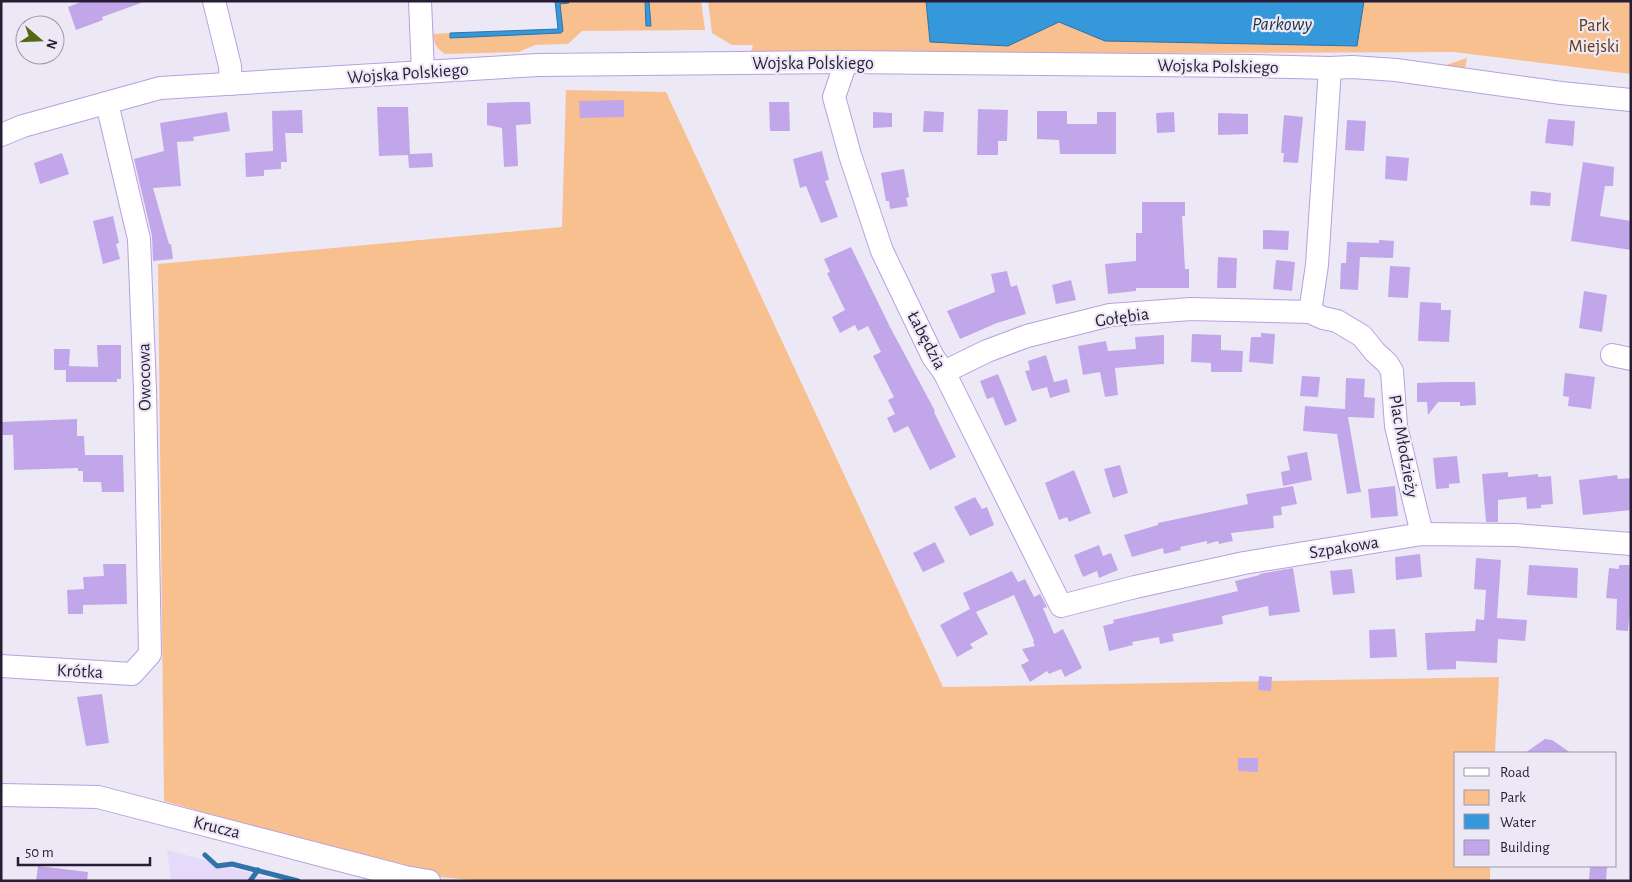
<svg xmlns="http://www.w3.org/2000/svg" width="1632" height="882" font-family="'Alegreya Sans',sans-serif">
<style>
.built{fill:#e5daf9}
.green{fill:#f8c08f}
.water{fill:#3498da;stroke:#3073a9}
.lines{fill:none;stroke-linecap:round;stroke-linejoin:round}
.stream{stroke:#3073a9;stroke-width:5}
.building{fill:#c1a7e9}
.minor-casing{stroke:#b99fe1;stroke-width:24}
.minor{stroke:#fff;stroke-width:22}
.labels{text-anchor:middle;stroke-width:4.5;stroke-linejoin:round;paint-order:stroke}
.park-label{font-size:18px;fill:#623a10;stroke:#ede8f5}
.street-label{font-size:18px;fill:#271d36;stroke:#ede8f5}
.water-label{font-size:19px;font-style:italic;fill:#1f3444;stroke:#ede8f5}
</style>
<rect width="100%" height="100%" fill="#ede8f5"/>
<polygon class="built" points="167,850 222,865 276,881 171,881"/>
<g class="green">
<path d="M 568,1 L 701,1 L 705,30 L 582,31 L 568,44 L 535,45 L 519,52 L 445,54 C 436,48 434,44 433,34 L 450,33 L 450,38 L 563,31 L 559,4 L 568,3 Z"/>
<polygon points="708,1 1631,1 1631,74 1454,52 935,54 751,51 753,45 732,45 712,33"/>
<polygon points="1467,58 1465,68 1410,62 1446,65"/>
<polygon points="566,90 666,92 943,687 1499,677 1495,753 1456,753 1456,866 1490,866 1490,881 484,881 427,876 164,801 158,264 562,227"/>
</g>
<g class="water">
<polygon points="555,1 568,1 569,3 560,4 563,31 561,33 450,38 450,33 558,29"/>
<polygon points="645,1 649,1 651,26 646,26"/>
<polygon points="926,1 1364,1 1357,46 1105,41 1059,22 1008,46 930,42"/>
</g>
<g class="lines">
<g class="stream">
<polyline points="205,855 217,866 232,864 298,881"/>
<polyline points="250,881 258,870"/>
</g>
</g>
<g class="building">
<polygon points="83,1 141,1 141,3 102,17 103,20 76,30 68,7"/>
<polygon points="624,100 624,117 580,118 579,101"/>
<polygon points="517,102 530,102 531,124 516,125 518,166 504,167 502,128 487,125 487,103"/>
<polygon points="769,102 789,102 790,131 770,131"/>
<polygon points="377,107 408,107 410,154 432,153 433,167 409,168 408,155 379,156"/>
<polygon points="978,109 1008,110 1007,141 998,141 998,155 977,155"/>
<polygon points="302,110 303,133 285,133 287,162 281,162 281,169 264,170 264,176 246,177 245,153 273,151 272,111"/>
<polygon points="924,111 944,112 943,132 923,132"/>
<polygon points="1037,111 1067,111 1067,124 1097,124 1097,112 1116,112 1116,154 1060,154 1059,140 1037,139"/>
<polygon points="227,112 230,131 193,137 194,141 177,142 181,186 153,188 169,244 171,244 173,259 153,261 152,236 134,159 164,151 160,123"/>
<polygon points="873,112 892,113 892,127 873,128"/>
<polygon points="1174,112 1175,132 1157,133 1156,113"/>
<polygon points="1218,113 1248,114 1248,134 1218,135"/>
<polygon points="1284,115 1303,117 1298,163 1283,162 1284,153 1281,153"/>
<polygon points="1548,119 1575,121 1573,146 1545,143"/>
<polygon points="1347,120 1366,121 1364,151 1345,150"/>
<polygon points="822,151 829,180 825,181 838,217 821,223 806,186 800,188 793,159"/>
<polygon points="62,153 69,174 40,184 34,163"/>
<polygon points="1386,156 1409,158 1407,181 1385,179"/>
<polygon points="1583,162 1614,167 1613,186 1605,186 1600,216 1631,221 1631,250 1571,241"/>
<polygon points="904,169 909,197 906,198 908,206 890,209 889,201 886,201 881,173"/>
<polygon points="1531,191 1551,193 1550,206 1530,205"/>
<polygon points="1142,202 1185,202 1185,216 1182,216 1185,269 1189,269 1189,288 1136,288 1136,291 1108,294 1105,264 1136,261 1136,233 1142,233"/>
<polygon points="113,216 119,243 116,244 120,259 103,264 93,221"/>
<polygon points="1263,230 1289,231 1288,250 1263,249"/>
<polygon points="1379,240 1394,241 1393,258 1360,257 1358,290 1340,289 1341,263 1346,263 1347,242 1379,243"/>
<polygon points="851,247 890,327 935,411 934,412 956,457 930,470 908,426 894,433 887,418 895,414 888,400 894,397 873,356 881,352 868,326 858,331 855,325 840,333 832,317 845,310 827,273 830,272 824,259"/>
<polygon points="1218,257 1237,258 1236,288 1217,288"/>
<polygon points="1276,260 1295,262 1292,291 1273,289"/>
<polygon points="1390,266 1410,267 1408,298 1388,297"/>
<polygon points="1007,271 1011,287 1017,285 1026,314 997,323 960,339 947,311 995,292 991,274"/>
<polygon points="1071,280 1076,300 1056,304 1052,285"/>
<polygon points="1584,291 1607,295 1602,332 1579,328"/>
<polygon points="1420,302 1441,303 1441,310 1451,310 1449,342 1418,341"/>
<polygon points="1261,333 1275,334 1273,364 1249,362 1251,337 1261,337"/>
<polygon points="1192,334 1221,335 1221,350 1243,351 1242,372 1211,372 1211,363 1191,362"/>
<polygon points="1164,335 1164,364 1115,368 1118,395 1105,397 1100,372 1083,375 1078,346 1106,341 1108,351 1136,349 1135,337"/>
<polygon points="97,345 121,345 121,379 117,379 117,382 66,382 66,370 54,370 54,349 70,349 69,366 98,367"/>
<polygon points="1046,355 1054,382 1067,379 1070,392 1050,398 1047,387 1032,391 1025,371 1030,370 1028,361"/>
<polygon points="1565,373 1595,377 1591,409 1568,406 1569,397 1563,396"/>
<polygon points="998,374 1017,421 1005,426 993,397 987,399 980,381"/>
<polygon points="1302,376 1320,377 1318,397 1300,396"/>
<polygon points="1346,378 1365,379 1364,397 1375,398 1374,418 1348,417 1361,492 1347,494 1337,434 1303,431 1305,406 1345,409"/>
<polygon points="1445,382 1475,382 1476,405 1460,406 1460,402 1438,402 1428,415 1427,402 1417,402 1417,383"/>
<polygon points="77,419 77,436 84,436 85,455 123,455 124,492 102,492 101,482 83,482 83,471 78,471 78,468 14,470 13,435 1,435 1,422"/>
<polygon points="1307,452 1312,480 1283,486 1281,472 1290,470 1287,456"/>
<polygon points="1457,456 1460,483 1449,484 1449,488 1436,489 1433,458"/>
<polygon points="1120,465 1128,493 1113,498 1104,469"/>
<polygon points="1074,470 1091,513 1069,522 1067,517 1059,520 1045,483"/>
<polygon points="1508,472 1508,477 1538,474 1538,477 1551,476 1553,504 1541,505 1541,508 1527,509 1526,497 1498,500 1498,522 1486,522 1482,474"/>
<polygon points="1617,475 1618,479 1631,478 1631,510 1583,515 1579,480"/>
<polygon points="1293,486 1297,504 1281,507 1282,515 1273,516 1274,528 1231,533 1233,541 1219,544 1218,541 1207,544 1207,541 1180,547 1181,550 1164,554 1163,548 1132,557 1124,535 1158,525 1158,523 1248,504 1246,494"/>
<polygon points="1395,486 1398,516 1371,518 1368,489"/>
<polygon points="975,497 982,509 987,507 994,525 970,536 954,507"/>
<polygon points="935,542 945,562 923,572 913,553"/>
<polygon points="1099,545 1103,556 1111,553 1118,570 1099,578 1097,571 1083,577 1074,555"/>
<polygon points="1420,554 1422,577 1396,580 1395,557"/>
<polygon points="1476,558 1501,560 1497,618 1527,620 1525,641 1498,639 1497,663 1456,661 1456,669 1427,670 1425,633 1475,631 1476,619 1484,620 1486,590 1474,589"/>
<polygon points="103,564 126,564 127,604 83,605 83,614 68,614 67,590 84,589 83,577 104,576"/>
<polygon points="1529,565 1578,568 1577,598 1527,595"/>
<polygon points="1619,565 1631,565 1631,600 1628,631 1616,630 1617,599 1606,598 1609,568 1619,569"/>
<polygon points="1293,568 1300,612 1269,616 1268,606 1222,616 1223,624 1172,634 1174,641 1160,644 1159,637 1132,642 1133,645 1109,651 1103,626 1114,623 1113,620 1238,591 1235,581 1260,575 1259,574"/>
<polygon points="1352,569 1355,593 1333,595 1330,571"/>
<polygon points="1012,571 1018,582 1025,579 1034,597 1040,594 1047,607 1043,608 1054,634 1063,629 1082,668 1065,677 1061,669 1049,674 1047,671 1030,682 1021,665 1029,661 1022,649 1035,646 1033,642 1034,641 1014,595 976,612 988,634 970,644 973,648 957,657 940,625 970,609 963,593"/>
<polygon points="1395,629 1397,657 1370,658 1369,630"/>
<polygon points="1259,676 1272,677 1271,691 1258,690"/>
<polygon points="102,694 109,743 86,746 77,697"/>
<polygon points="1545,739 1552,740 1571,753 1525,753"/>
<polygon points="1238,758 1258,758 1258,772 1238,771"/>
<polygon points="38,866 88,872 87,881 36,881"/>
<polygon points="1590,866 1607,867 1606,881 1589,881"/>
</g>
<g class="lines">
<defs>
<g id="minor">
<polyline points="214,1 230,66 231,84"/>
<polyline points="420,1 423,72"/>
<polyline points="846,62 834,97 850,155 882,251 933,357 944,372 1061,606 1135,587 1244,563 1422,534 1515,535 1631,544"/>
<polyline points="1,135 23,126 160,88 538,65 846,62 1252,66 1330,68 1352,67 1396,70 1561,93 1631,100"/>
<polyline points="1310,312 1317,265 1330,68"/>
<polyline points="1612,355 1631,359"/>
<polyline points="944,372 987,351 1027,336 1110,315 1191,309 1310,312 1323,318 1337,321 1362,336 1375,352 1387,363 1392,371 1396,426 1422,534"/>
<polyline points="1,666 132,674 150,654 145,389 139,239 107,103"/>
<polyline points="1,795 98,797 405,877 429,881"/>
</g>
</defs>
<use href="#minor" class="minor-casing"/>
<use href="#minor" class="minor"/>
</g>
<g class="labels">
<g class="park-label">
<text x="1594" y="31">Park<tspan x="1594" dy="21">Miejski</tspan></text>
</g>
<g class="street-label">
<text x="813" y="69">Wojska Polskiego</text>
<text transform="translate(1218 66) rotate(1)" y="6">Wojska Polskiego</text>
<text transform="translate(408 73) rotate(-4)" y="6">Wojska Polskiego</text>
<text transform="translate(1122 317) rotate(-8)" y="6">Gołębia</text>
<text transform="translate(927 340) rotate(62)" y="6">Łabędzia</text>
<text transform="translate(144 377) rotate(-91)" y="6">Owocowa</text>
<text transform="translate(1404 446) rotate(80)" y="6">Plac Młodzieży</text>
<text transform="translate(1344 547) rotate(-9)" y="6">Szpakowa</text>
<text transform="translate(80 671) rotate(3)" y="6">Krótka</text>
<text transform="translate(217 827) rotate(14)" y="6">Krucza</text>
</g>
<g class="water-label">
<text x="1282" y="30">Parkowy</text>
</g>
</g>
<rect width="1632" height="882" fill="none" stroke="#271d36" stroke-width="5"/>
<rect x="1454" y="752" width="162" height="115" fill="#ede8f5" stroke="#9e97a9"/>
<rect x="1464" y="768" width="25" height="8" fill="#ffffff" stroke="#9e97a9"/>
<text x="1500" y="777" font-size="15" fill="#271d36">Road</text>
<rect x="1464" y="790" width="25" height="15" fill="#f8c08f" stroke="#9e97a9"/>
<text x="1500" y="802" font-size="15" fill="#271d36">Park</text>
<rect x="1464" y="814" width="25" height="15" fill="#3498da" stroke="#9e97a9"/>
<text x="1500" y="827" font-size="15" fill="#271d36">Water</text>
<rect x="1464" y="840" width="25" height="15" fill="#c1a7e9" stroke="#9e97a9"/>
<text x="1500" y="852" font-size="15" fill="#271d36">Building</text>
<g transform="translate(40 40) rotate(109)"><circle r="24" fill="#ede8f5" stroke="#9e97a9"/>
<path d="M0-4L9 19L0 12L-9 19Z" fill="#556815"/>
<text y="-8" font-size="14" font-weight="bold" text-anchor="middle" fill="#271d36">N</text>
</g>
<path d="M18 857v8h132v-8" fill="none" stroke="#271d36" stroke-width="2.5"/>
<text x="25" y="857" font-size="15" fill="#271d36" stroke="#ede8f5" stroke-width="4" paint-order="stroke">50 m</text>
</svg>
